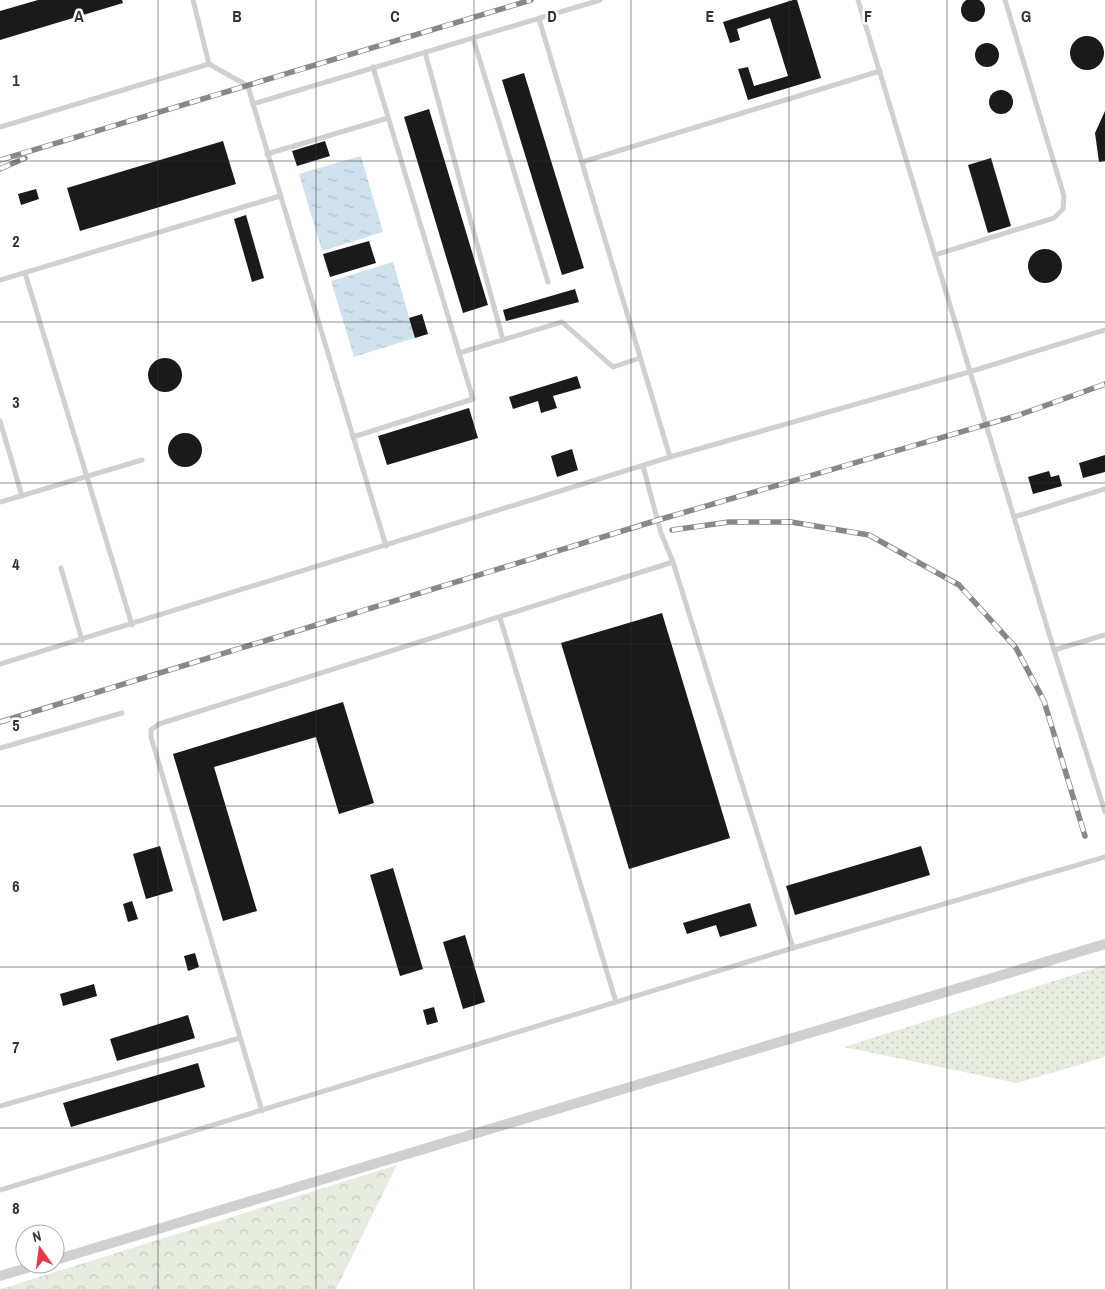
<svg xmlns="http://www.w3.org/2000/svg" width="1105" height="1289" font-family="'Archivo Narrow',sans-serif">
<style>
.green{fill:url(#green-dots)}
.forest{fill:url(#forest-crowns)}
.water{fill:url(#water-ripples)}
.building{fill:#1a1a1a}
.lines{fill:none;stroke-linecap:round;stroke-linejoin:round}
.service{stroke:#d0d0d0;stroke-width:5}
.minor{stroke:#d0d0d0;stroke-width:10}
.rail-casing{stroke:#888;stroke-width:5.5}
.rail{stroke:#fff;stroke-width:4;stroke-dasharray:11;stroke-linecap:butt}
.grid{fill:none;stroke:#333;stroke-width:1;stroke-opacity:0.55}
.grid-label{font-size:16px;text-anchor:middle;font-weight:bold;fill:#333;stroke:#fff;stroke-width:5;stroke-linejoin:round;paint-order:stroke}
</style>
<defs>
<pattern id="green-dots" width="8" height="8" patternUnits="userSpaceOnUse" patternTransform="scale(1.25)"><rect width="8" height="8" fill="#e6ecdf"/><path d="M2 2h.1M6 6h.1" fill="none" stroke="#c6cbc0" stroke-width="1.8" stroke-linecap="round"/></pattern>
<pattern id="forest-crowns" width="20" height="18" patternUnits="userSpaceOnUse" patternTransform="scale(1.25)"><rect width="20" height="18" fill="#e6ecdf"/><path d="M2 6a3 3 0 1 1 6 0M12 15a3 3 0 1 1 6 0" fill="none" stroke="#c6cbc0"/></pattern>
<pattern id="water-ripples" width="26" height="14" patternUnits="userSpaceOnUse" patternTransform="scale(1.25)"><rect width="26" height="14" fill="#cfe2ee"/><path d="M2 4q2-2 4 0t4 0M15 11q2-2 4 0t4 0" fill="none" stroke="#b2c2cd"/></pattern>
</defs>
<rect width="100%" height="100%" fill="#fff"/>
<polygon class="green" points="1105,965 1105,1057 1017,1083 844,1047"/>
<polygon class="forest" points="397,1165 336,1289 1,1289"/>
<g class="water">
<polygon points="361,156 383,232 322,251 299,174"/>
<polygon points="393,262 415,338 354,357 331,281"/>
</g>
<g class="building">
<circle cx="973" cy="10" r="12"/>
<polygon points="38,0 122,0 123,3 0,40 0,11"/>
<polygon points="793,0 797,0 821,78 748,100 738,69 748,67 754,86 788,76 770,18 737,29 740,40 730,43 723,22"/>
<circle cx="1087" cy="53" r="17"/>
<circle cx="987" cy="55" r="12"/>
<polygon points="524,73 584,268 562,275 502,80"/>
<circle cx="1001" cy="102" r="12"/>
<polygon points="429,109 488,305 463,313 404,117"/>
<polygon points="1105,111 1105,161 1099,162 1095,133"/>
<polygon points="223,141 236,184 80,231 67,188"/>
<polygon points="325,141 330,156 297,166 292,151"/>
<polygon points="991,158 1011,226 988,233 968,165"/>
<polygon points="36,189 39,199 21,205 18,194"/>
<polygon points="246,215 264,278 252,282 234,219"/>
<polygon points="369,241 376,263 330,277 323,254"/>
<circle cx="1045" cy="266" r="17"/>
<polygon points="575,289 579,302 506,321 503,310"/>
<polygon points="422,314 428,334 415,338 409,318"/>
<circle cx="165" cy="375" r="17"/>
<polygon points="577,376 581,388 553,396 557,408 541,413 538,401 513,409 509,397"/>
<polygon points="469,408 478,438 387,465 378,436"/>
<circle cx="185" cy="450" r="17"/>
<polygon points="572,449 578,470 557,477 551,456"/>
<polygon points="1105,455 1105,472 1083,478 1079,463"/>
<polygon points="1049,471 1051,477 1059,475 1062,486 1033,494 1028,477"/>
<polygon points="662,613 730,838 629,869 561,643"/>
<polygon points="343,702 374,803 339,814 316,737 214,767 257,911 223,921 173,754"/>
<polygon points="160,846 173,891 146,899 133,854"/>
<polygon points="921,846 930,875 795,915 786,886"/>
<polygon points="393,868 423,969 400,976 370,875"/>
<polygon points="132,901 138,919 128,922 123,904"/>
<polygon points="750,903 757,926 720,937 716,925 687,934 683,923"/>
<polygon points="465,935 485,1002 463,1009 443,942"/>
<polygon points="195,953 199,967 188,971 184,956"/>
<polygon points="94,984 97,996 63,1006 60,994"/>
<polygon points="434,1007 438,1022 427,1025 423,1010"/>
<polygon points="188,1015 195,1038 117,1061 110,1039"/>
<polygon points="198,1063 205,1087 71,1127 63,1103"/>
</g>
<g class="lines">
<g class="service">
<polyline points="193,0 209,64"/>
<polyline points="858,0 1054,650 1105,812"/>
<polyline points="539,19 670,457"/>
<polyline points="473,38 548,282"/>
<polyline points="425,52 503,340"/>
<polyline points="253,104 386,546"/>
<polyline points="0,127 209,64 248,86 253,104 600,0"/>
<polyline points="267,154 388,118"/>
<polyline points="582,162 880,71"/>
<polyline points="935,255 1054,218 1063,209 1064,196 1005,0"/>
<polyline points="25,273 132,625"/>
<polyline points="0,280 280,196"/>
<polyline points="459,353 562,322 613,367 640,358"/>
<polyline points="0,421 22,496"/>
<polyline points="353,437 473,399 373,67"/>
<polyline points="643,466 661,533 673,562 793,948"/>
<polyline points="0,502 142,460"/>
<polyline points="1014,517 1105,489"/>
<polyline points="61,568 82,640"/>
<polyline points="500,618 616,1002"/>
<polyline points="1054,650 1105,635"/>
<polyline points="0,664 670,457 969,372 1105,330"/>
<polyline points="0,748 122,713"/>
<polyline points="0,1106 240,1038"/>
<polyline points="262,1111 151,737 151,730 159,724 673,562"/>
<polyline points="0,1190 793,948 1105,857"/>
</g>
<g class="minor">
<polyline points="55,1260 1105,944"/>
<polyline points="0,1276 40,1264"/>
</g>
<defs>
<g id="rail">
<polyline points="0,160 531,0"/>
<polyline points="0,169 25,158"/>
<polyline points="672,530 729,522 791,522 869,535 959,585 1016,648 1044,701 1085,836"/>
<polyline points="0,722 658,520 1019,415 1105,384"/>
</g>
</defs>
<use href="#rail" class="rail-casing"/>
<use href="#rail" class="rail"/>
</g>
<path class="grid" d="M 158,0 L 158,1289M 316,0 L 316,1289M 474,0 L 474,1289M 631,0 L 631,1289M 789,0 L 789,1289M 947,0 L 947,1289M 0,161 L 1105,161M 0,322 L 1105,322M 0,483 L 1105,483M 0,644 L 1105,644M 0,806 L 1105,806M 0,967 L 1105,967M 0,1128 L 1105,1128"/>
<g class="grid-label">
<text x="79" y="22">A</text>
<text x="237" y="22">B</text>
<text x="395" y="22">C</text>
<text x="552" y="22">D</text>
<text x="710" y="22">E</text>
<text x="868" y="22">F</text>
<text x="1026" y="22">G</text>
<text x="16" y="86">1</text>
<text x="16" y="247">2</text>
<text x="16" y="408">3</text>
<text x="16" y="570">4</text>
<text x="16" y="731">5</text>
<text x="16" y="892">6</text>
<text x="16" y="1053">7</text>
<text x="16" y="1214">8</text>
</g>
<g transform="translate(40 1249) rotate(346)"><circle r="24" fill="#ffffff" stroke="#adadad"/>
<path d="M0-4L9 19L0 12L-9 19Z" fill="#e63946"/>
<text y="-8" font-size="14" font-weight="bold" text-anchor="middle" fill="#333333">N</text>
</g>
</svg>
